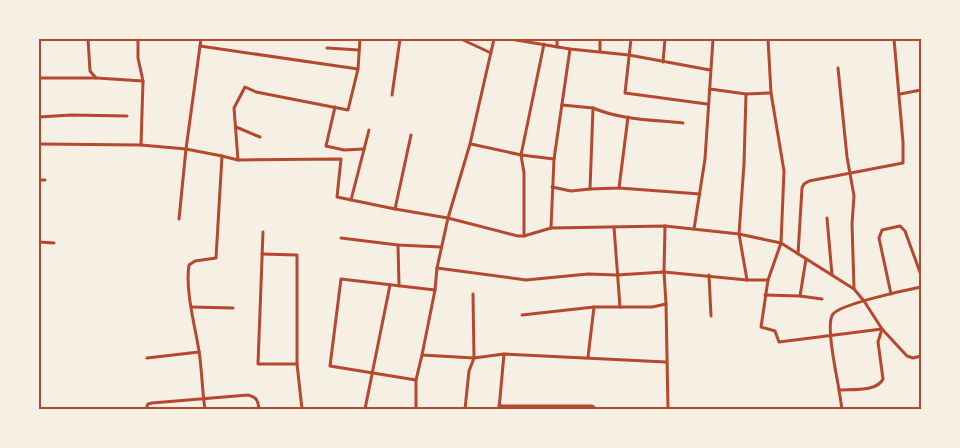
<svg xmlns="http://www.w3.org/2000/svg" width="960" height="448" font-family="'Fira Sans Condensed',sans-serif">
<style>
.lines{fill:none;stroke-linecap:round;stroke-linejoin:round}
.minor{stroke:#b5482f;stroke-width:3}
.neatline{fill:none;stroke:#b5482f;stroke-width:2}
</style>
<rect width="100%" height="100%" fill="#f6efe4"/>
<g class="lines">
<g class="minor">
<polyline points="88,39 90,71 96,78"/>
<polyline points="138,39 138,58 143,81 141,145"/>
<polyline points="461,39 491,53"/>
<polyline points="510,39 570,49 629,55 710,70"/>
<polyline points="631,39 625,93 707,104"/>
<polyline points="768,39 771,93 784,171 781,243 768,280 761,327 775,331 779,342 882,329 907,356 913,358 921,356"/>
<polyline points="200,46 358,69"/>
<polyline points="557,47 557,39"/>
<polyline points="327,48 359,50"/>
<polyline points="600,51 600,39"/>
<polyline points="663,62 665,39"/>
<polyline points="838,68 847,157 854,196 852,224 854,288"/>
<polyline points="39,78 97,78 143,81"/>
<polyline points="710,89 746,94 771,93"/>
<polyline points="900,94 921,90"/>
<polyline points="392,95 400,39"/>
<polyline points="562,105 593,108 590,189 619,188 628,117"/>
<polyline points="335,107 326,146 344,150 364,149"/>
<path d="M 593,108 C 621,120 654,120 683,123"/>
<polyline points="39,117 71,115 127,116"/>
<polyline points="236,127 260,137"/>
<polyline points="39,144 141,145 186,149 222,156"/>
<polyline points="471,144 521,155 544,44"/>
<polyline points="238,160 234,108 245,87 256,92 348,110 358,69 360,39"/>
<polyline points="39,180 45,180"/>
<polyline points="552,187 571,191 590,189"/>
<polyline points="619,188 700,194"/>
<polyline points="351,200 369,130"/>
<polyline points="395,209 411,135"/>
<polyline points="827,218 832,275"/>
<polyline points="179,219 186,149 201,39"/>
<polyline points="665,226 664,272 666,304"/>
<polyline points="614,227 620,307 652,307 666,304 668,409"/>
<polyline points="551,228 554,159 570,49"/>
<polyline points="694,229 705,159 713,39"/>
<polyline points="263,232 258,364 297,364"/>
<polyline points="524,236 524,173 521,155 554,159"/>
<polyline points="341,238 398,245 441,247"/>
<polyline points="39,242 54,243"/>
<polyline points="398,245 399,286"/>
<polyline points="262,254 297,255 297,364 302,409"/>
<polyline points="798,254 802,188 804,184 809,181 903,163 903,142 894,39"/>
<polyline points="806,259 800,296 822,299"/>
<path d="M 437,268 L 526,280 L 588,274 L 617,275 L 664,272 L 747,280 L 739,234 L 781,243 L 854,289 L 864,301 L 882,329 L 878,342 L 883,379 C 877,392 852,389 839,390 L 842,409"/>
<polyline points="709,275 711,316"/>
<polyline points="747,280 768,280"/>
<polyline points="891,294 879,238 882,230 900,226 905,231 921,275"/>
<polyline points="765,295 800,296"/>
<polyline points="192,307 233,308"/>
<polyline points="522,315 594,307 620,307"/>
<polyline points="422,355 474,358 504,354"/>
<polyline points="588,357 594,307"/>
<polyline points="147,358 199,352"/>
<polyline points="416,380 330,366 341,279 435,290"/>
<path d="M 839,390 C 837,376 825,324 833,314 C 841,304 906,290 921,287"/>
<polyline points="499,406 592,406 596,409"/>
<path d="M 146,409 L 148,404 L 152,403 L 248,395 C 257,397 258,401 259,409"/>
<path d="M 205,409 C 202,390 202,370 199,351 C 195,326 185,290 189,265 L 195,261 L 216,258 L 222,156 L 238,160 L 341,159 L 337,197 L 395,209 L 448,218 L 518,236 L 524,236 L 551,228 L 665,226 L 739,234 L 744,164 L 746,94"/>
<polyline points="365,409 390,285"/>
<polyline points="416,409 416,380 422,355 435,290 437,268 448,218 470,144 494,39"/>
<polyline points="465,409 469,371 474,358 473,294"/>
<polyline points="499,409 504,354 666,362"/>
</g>
</g>
<rect width="960" height="448" fill="none" stroke="#f6efe4" stroke-width="80"/>
<rect x="40" y="40" width="880" height="368" class="neatline"/>
</svg>
